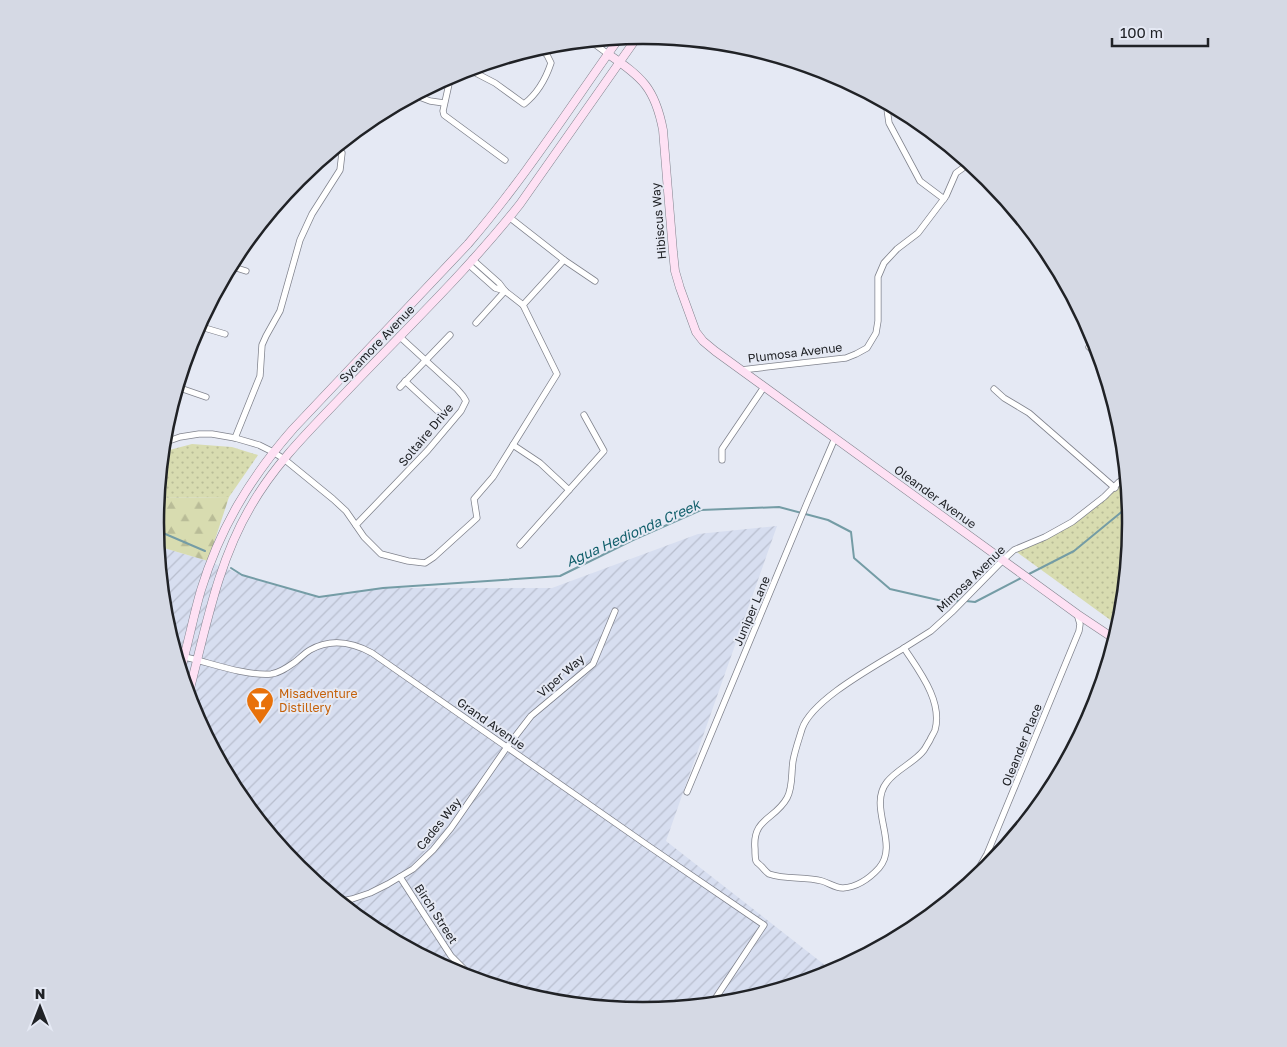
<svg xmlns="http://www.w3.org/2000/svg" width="1287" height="1047" font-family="'Golos Text',sans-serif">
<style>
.industrial{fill:url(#industrial-furrows)}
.grass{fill:url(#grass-dots)}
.forest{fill:url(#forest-firs)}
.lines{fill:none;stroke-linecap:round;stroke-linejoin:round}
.stream{stroke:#749ca5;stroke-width:2}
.street-casing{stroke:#80838d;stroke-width:7}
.secondary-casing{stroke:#80838d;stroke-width:9}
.street{stroke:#fff;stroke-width:5.5}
.secondary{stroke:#fee1f4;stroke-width:8}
.labels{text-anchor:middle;stroke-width:4;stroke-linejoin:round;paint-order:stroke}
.street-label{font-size:12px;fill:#202226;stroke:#e5e9f4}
.food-label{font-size:12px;fill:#c56008;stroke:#e5e9f4;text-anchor:start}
.water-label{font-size:14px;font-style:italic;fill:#115f6b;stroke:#e5e9f4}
.rim{fill:none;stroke:#202226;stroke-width:2.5}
</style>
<defs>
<pattern id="industrial-furrows" width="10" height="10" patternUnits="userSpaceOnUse" patternTransform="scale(1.25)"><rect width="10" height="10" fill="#d7def0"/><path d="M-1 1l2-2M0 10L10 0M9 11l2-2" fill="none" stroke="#b8bece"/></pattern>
<pattern id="grass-dots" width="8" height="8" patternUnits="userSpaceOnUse" patternTransform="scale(1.25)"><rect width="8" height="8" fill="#d8dcb0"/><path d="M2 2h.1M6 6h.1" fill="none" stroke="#b9bc97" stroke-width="1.8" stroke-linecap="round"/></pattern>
<pattern id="forest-firs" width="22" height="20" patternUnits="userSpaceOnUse" patternTransform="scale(1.25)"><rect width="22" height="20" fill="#d8dcb0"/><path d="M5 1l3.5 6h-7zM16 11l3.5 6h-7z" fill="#b9bc97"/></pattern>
</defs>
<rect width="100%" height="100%" fill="#e5e9f4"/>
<polygon class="industrial" points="777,526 666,841 835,973 830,975 739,1003 643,1012 548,1003 456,975 372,930 298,869 237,795 192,710 164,619 157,546 208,561 242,575 319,597 383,588 552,588 698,534"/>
<g class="grass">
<polygon points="192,444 232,447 258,455 229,497 158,498 162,452"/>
<polygon points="1127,477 1132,524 1123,619 1120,627 1014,550 1072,522"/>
</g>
<polygon class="forest" points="229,497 208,561 157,546 155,523 158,498"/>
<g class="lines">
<g class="stream">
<polyline points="156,530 205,551"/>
<polyline points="231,568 242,575 319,597 383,588 560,576 633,540 701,510 779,507 828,520 851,532 854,558 890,589 938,600 961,601"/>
<polyline points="1027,575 1074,551 1130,505"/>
<polyline points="966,601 975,602 1023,577"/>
</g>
<defs>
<g id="street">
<polyline points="589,40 608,54"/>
<path d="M 468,69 L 495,83 L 524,104 C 537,94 546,78 551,63 L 547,55 L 538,47"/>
<polyline points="451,75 443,111 444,115 505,160"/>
<polyline points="414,95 430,101 444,103"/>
<polyline points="886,102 889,123 920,181 944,199"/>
<polyline points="472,259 499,283 505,291"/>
<polyline points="564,260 595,281"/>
<polyline points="468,264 495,288 505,291 523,305"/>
<polyline points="230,266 246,271"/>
<polyline points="476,323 505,291"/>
<polyline points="198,326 225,334"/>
<polyline points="1089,347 1102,359"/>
<polyline points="741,370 846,358 856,354 867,348 876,333 878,321 878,277 884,263 897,249 918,233 946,196 956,173 963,168 968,161"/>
<polyline points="405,381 443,416"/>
<polyline points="177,387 206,397"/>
<polyline points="400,387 450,335"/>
<polyline points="994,389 1004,398 1029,413 1115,488"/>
<polyline points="235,438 260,376 262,345 266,336 280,311 300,240 312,214 340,170 342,153"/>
<polyline points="163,443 180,437 199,434 212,434 235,438 259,445 273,452 284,459 333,499 346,511 364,537 381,554 408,561 425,563 434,557 477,518 474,499 493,477 557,374 523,305 564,260 509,217"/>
<polyline points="513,445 540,463 569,490 604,451 584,415"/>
<polyline points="722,460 722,449 764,387"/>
<polyline points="356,525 428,450 461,411 466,401 463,396 457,389 399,336"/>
<polyline points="520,545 569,490"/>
<path d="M 904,648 C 919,671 943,701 935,730 C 934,733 931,737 930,740 C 928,743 926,747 924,750 C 914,763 897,769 887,782 C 867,807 900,844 879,868 C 869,879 857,887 843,888 C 835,888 829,883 822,881 C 805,876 786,880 769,874 C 766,872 764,869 761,866 C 759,864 757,863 756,861 C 755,858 755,853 755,849 C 752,818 775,820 787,798 C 793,787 791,774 793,761 C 795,750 799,739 802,729 C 812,699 877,665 904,648 Z"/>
<polyline points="904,648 931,631 952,612 1003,560 1014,550 1045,537 1072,522 1104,497 1119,482 1127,477"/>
<path d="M 185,657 C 211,663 245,676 271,674 C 280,673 288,667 295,662 C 300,658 305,653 310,650 C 331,638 352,642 372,653 L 647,845 L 764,925 L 711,1005"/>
<polyline points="687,792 807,503 835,438"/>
<polyline points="400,877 451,956 472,977 479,982"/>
<polyline points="972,880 987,854 1079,631 1080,624 1077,614"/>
<polyline points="338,902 352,899 370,893 388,884 413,869 433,850 451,828 507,747 531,716 593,664 615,611"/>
<path d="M 909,932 C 920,918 926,909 944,906"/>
</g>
<g id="secondary">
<path d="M 608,54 C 642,77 655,88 663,130 L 673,252 L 675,271 L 680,288 L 696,332 L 703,341 L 715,351 L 1077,614 L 1116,640"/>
<path d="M 180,672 C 188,645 193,617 201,590 C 220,528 250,478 293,429 L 468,244 C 524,179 570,107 620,37"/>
<path d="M 188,696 C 205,632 217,563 251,506 C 276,462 313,427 348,390 C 406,329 468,270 520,204 L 638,36"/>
</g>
</defs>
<use href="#street" class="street-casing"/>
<use href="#secondary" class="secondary-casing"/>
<use href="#street" class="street"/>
<use href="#secondary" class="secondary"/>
</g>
<defs>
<symbol id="bar-pin" viewBox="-11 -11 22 30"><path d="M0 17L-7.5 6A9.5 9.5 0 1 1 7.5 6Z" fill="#e8710a" stroke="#e5e9f4"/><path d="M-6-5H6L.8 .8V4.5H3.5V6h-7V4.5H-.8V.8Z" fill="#fff"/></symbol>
</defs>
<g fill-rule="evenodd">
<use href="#bar-pin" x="244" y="685" width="32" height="43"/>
</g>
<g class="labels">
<g class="street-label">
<text transform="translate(659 221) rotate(-95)" y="4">Hibiscus Way</text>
<text transform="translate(377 344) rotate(-46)" y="4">Sycamore Avenue</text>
<text transform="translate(795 353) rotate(-7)" y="4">Plumosa Avenue</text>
<text transform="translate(426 435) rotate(-50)" y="4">Soltaire Drive</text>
<text transform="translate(935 497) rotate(36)" y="4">Oleander Avenue</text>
<text transform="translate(971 579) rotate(-44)" y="4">Mimosa Avenue</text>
<text transform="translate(752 611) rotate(-67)" y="4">Juniper Lane</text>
<text transform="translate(561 676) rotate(-41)" y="4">Viper Way</text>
<text transform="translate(491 724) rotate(35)" y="4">Grand Avenue</text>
<text transform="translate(1022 745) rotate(-68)" y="4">Oleander Place</text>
<text transform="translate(439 824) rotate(-51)" y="4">Cades Way</text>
<text transform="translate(436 914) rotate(57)" y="4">Birch Street</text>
</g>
<g class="food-label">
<text x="279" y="698">Misadventure<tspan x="279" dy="14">Distillery</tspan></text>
</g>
<g class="water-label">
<text transform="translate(633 533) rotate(-24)" y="5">Agua Hedionda Creek</text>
</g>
</g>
<path d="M0 0H1287V1047H0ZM164 523a479 479 0 1 1 958 0a479 479 0 1 1-958 0Z" fill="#d5d9e4" fill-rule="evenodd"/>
<path class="rim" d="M164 523a479 479 0 1 1 958 0a479 479 0 1 1-958 0Z"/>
<g transform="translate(40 1007)" stroke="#e5e9f4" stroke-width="4" paint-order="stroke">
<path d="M0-4L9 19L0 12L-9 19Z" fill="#202226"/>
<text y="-8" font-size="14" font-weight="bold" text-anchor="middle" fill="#202226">N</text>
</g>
<path d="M1112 38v8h96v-8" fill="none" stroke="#202226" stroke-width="2.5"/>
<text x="1120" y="38" font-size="15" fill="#202226" stroke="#e5e9f4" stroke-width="4" paint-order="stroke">100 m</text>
</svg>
